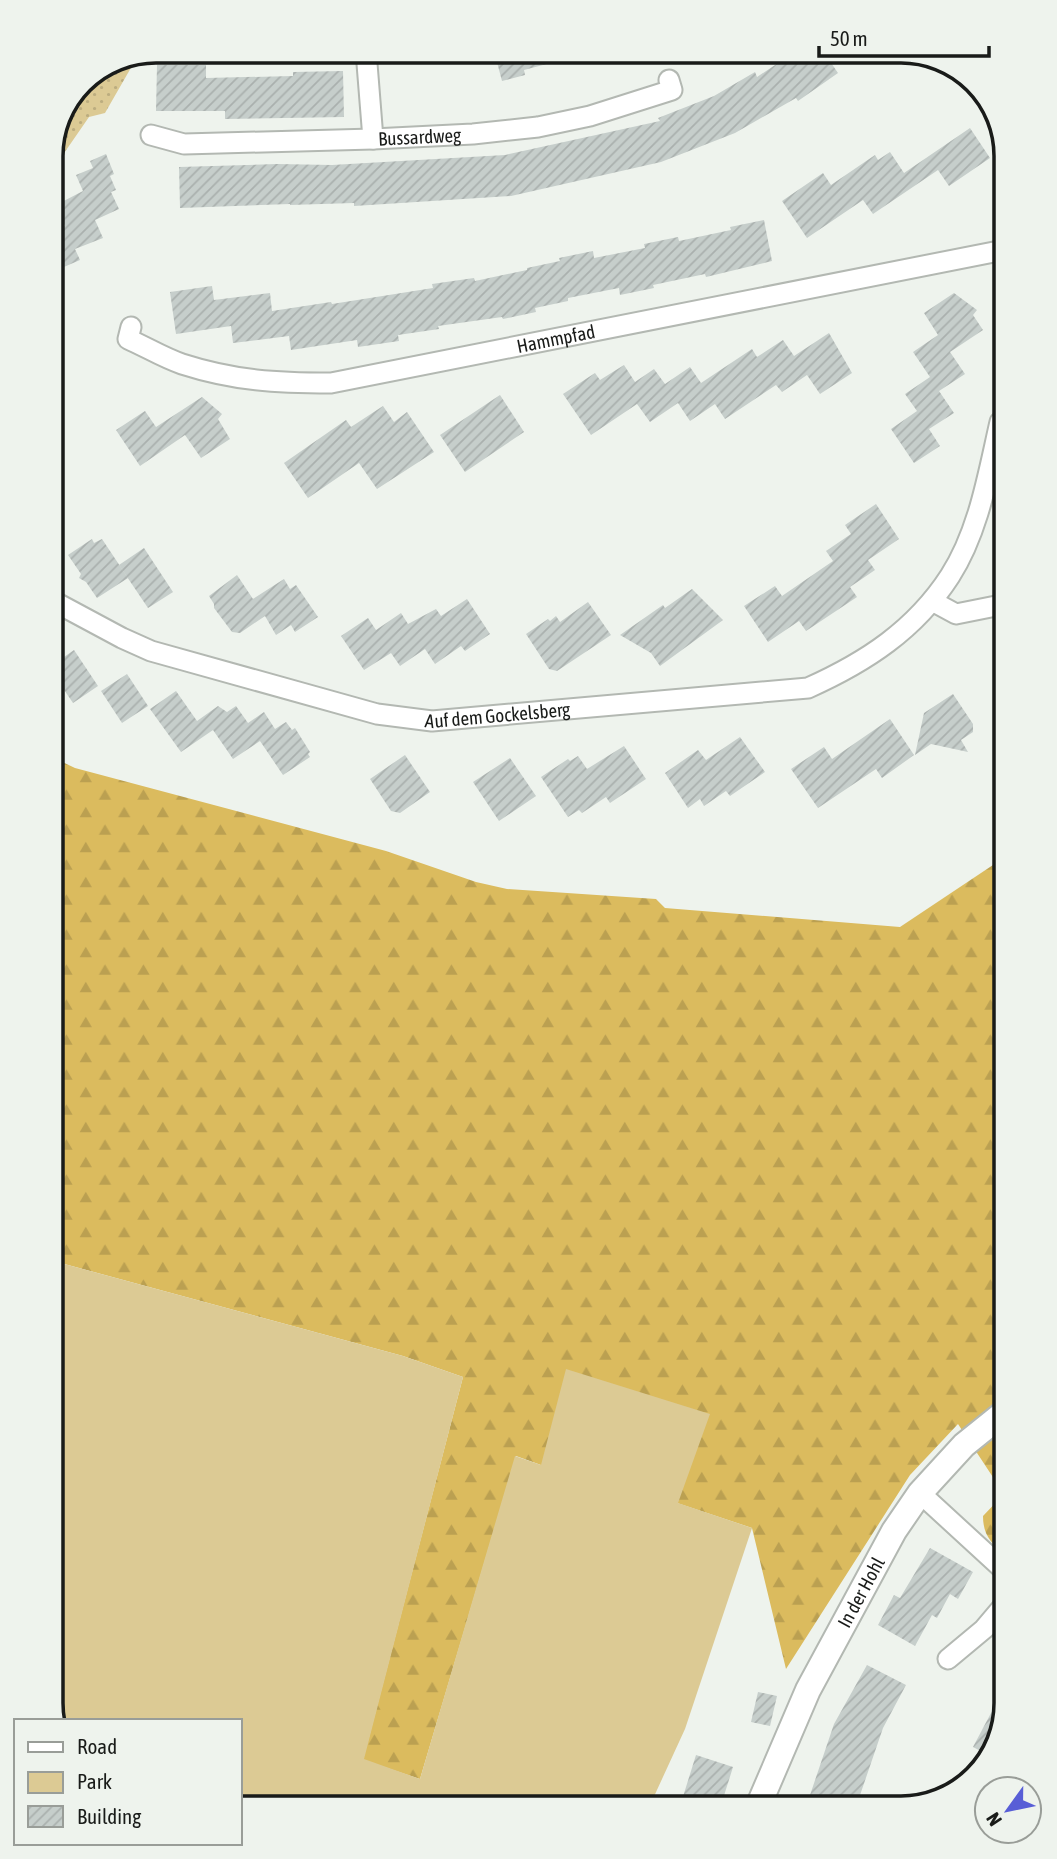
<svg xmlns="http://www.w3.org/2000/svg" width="1057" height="1859" font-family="'Asap Condensed',sans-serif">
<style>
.grass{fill:url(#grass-dots)}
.forest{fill:url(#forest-firs)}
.green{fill:#dcca94}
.building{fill:url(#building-hatch)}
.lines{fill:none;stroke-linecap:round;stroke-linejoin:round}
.minor-casing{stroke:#b3b8b2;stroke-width:23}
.tertiary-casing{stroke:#b3b8b2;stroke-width:28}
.minor{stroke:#fff;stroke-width:19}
.tertiary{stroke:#fff;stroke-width:24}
.labels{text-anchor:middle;stroke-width:7;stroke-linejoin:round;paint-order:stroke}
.street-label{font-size:19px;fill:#191b19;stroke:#eef3ed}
.rim{fill:none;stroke:#191b19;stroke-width:3.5}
</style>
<defs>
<pattern id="grass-dots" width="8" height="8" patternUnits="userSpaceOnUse" patternTransform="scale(1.75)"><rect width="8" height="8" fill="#dcca94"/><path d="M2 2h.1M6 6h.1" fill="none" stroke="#bcad7f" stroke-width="1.8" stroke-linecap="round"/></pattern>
<pattern id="forest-firs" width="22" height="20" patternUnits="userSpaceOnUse" patternTransform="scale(1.75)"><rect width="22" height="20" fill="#dbbb5e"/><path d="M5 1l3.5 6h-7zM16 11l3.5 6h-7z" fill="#bba051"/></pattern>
<pattern id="building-hatch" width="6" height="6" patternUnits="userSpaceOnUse" patternTransform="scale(1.75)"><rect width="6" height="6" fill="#c6cecb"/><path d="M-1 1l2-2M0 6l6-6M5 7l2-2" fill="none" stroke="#aab0ae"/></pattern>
</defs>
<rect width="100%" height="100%" fill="#eef3ed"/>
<polygon class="grass" points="136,59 105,113 89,117 51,172 51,150 82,81"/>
<path class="forest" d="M 54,758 L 75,768 L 386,851 L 476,882 L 507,889 L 656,899 L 665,908 L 900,927 L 1002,859 L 1005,1555 C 991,1543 983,1535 983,1516 L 1004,1494 L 958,1424 L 910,1475 L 786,1669 L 752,1528 L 677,1503 L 541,1465 L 516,1456 L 420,1779 L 363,1760 L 463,1377 L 403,1356 L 57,1262 Z"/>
<polygon class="green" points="57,1262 403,1356 463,1377 364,1759 420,1779 515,1456 541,1465 566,1369 710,1414 678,1503 752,1528 685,1729 651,1803 240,1807 240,1721 59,1721"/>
<g class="building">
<polygon points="494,51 573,51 573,57 524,70 525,75 502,81"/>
<polygon points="796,51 823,51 838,73 798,101 796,98 735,133 661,162 511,196 354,206 354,203 290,205 290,204 180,208 179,167 277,164 332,165 505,155 660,121 658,118 714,96 755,72 757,77"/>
<polygon points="157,65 206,65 206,78 293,76 293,72 343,71 344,117 225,119 225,111 156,111"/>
<polygon points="970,128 990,158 949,186 938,170 873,214 863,200 807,238 782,201 823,173 831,185 875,155 878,160 890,152 904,173"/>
<polygon points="106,154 114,174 110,176 116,190 111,192 119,209 95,220 103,238 75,249 80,260 57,270 52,258 51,232 65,226 56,205 83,191 76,175 93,168 90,161"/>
<polygon points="764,220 772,261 706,277 705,274 653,285 654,288 620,295 619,288 568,298 568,301 535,308 536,312 503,319 502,317 438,326 439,329 398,335 399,341 358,347 357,340 291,350 289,336 233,343 231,326 176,334 170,292 212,286 214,300 270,293 272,311 331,302 332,304 433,288 432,284 474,278 475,281 527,270 527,268 560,261 559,258 593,251 594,258 645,248 644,244 678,237 679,241 731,230 730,227"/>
<polygon points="954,293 977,310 973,315 983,330 950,352 965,374 939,391 954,413 929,429 940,446 914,463 891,429 917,411 905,394 930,377 913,352 938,335 924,313"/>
<polygon points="829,333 852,373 820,394 807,375 782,392 776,385 725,419 715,404 690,421 678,403 650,422 637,404 591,435 563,394 595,373 600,380 624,365 635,382 654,369 665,384 690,367 701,383 752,349 757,357 783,340 794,356"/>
<polygon points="500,395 524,432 465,472 440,435"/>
<polygon points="202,397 222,414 218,419 230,439 201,458 185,435 140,466 116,430 145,411 156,427"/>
<polygon points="383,406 394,422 407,412 434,452 377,489 359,463 308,498 284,463 346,420 351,427"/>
<polygon points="876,504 899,539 868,560 875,570 850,587 857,597 806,631 799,621 768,642 744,606 775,586 782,596 833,561 826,551 851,534 845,525"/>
<polygon points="92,539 94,543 102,539 128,578 97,598 86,582 79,578 81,574 68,555"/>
<polygon points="144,548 173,592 148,608 119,565"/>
<polygon points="237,575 253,599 284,579 290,589 296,585 318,617 295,632 291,625 276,635 265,616 240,633 232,632 214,608 214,604 209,596"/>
<polygon points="692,589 723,620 660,666 651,653 620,635 663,605 665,608"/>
<polygon points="467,599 490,634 465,651 461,646 435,664 425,649 400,666 391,653 364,670 341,636 368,618 376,630 401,613 408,624 436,609 441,616"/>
<polygon points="588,602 611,635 557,671 549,669 526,634 548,619 550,621 556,616 560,622"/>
<polygon points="74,650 98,686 73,703 54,675 54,664"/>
<polygon points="127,674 148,706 122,723 101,691"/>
<polygon points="176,691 197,721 218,706 227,712 236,706 248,723 264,712 275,729 286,722 292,730 295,728 310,752 308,754 310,757 283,775 260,741 233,759 213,730 181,752 150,709"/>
<polygon points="953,694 973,724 973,732 961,740 968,752 931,744 915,755 924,713"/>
<polygon points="890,719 914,755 882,778 876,769 818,808 791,769 824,747 832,759"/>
<polygon points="740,737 765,772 730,796 726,791 704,806 700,799 688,808 665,773 698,750 706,760"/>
<polygon points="624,746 646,779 610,803 606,797 582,813 579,810 568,817 541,777 568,759 570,761 578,756 587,769"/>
<polygon points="405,755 430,792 400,813 391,811 370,779"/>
<polygon points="510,758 536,796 499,821 473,782"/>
<polygon points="930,1548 973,1572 958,1599 950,1594 937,1618 932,1615 915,1646 878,1625 894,1595 900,1598"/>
<polygon points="867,1665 906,1685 883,1728 858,1801 808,1801 834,1724"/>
<polygon points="758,1692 777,1696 770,1726 751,1722"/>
<polygon points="1000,1696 1006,1698 1006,1709 990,1756 973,1747"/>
<polygon points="696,1755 733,1767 722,1802 681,1803"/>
</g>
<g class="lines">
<defs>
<g id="minor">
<polyline points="366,51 373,139"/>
<path id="s1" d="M 151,135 L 184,144 L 373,139 L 473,134 L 538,127 L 590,116 L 672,90 L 669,80"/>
<path id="s2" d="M 131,327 L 128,339 C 146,347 164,358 182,364 C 235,381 277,383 331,383 L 999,251"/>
<path id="s3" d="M 53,601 L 122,638 L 151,651 L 377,714 L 432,721 L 808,688 C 866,662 915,630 950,576 C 979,531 988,474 1000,422"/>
<polyline points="932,601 956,614 1001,605"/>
<polyline points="920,1493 1005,1571"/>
<polyline points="948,1659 984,1629 1006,1603"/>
</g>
<g id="tertiary">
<path id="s4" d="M 760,1802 L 808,1690 L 894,1531 L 920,1493 L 964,1445 L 1005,1412"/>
</g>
</defs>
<use href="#minor" class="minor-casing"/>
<use href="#tertiary" class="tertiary-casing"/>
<use href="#minor" class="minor"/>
<use href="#tertiary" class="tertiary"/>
</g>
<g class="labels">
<g class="street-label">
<text dy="7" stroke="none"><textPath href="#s1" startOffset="270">Bussardweg</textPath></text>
<text dy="7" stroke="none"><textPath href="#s2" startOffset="452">Hammpfad</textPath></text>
<text dy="7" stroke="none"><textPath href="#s3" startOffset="466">Auf dem Gockelsberg</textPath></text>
<text dy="7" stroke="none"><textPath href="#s4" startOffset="233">In der Hohl</textPath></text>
</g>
</g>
<path d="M0 0H1057V1859H0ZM156 63H901A93 93 0 0 1 994 156V1703A93 93 0 0 1 901 1796H156A93 93 0 0 1 63 1703V156A93 93 0 0 1 156 63Z" fill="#eef3ed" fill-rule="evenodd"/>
<path class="rim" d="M156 63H901A93 93 0 0 1 994 156V1703A93 93 0 0 1 901 1796H156A93 93 0 0 1 63 1703V156A93 93 0 0 1 156 63Z"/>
<rect x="14" y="1719" width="228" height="126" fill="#eef3ed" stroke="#999d98" stroke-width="2"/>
<rect x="28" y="1742" width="35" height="10" fill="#ffffff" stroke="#999d98" stroke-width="2"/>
<text x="77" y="1754" font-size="21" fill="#191b19">Road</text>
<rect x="28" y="1772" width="35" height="21" fill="#dcca94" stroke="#999d98" stroke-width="2"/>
<text x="77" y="1789" font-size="21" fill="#191b19">Park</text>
<rect x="28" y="1806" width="35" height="21" fill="url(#building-hatch)" stroke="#999d98" stroke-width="2"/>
<text x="77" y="1824" font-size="21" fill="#191b19">Building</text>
<g transform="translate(1008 1810) rotate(237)"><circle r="33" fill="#eef3ed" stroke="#999d98" stroke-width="2"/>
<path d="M0-5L12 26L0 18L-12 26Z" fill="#585ed6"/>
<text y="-10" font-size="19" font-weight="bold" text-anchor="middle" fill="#191b19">N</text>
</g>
<path d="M819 46v10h170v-10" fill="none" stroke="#191b19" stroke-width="3.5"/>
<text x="830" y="46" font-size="21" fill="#191b19" stroke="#eef3ed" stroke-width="5" paint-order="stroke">50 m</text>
</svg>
